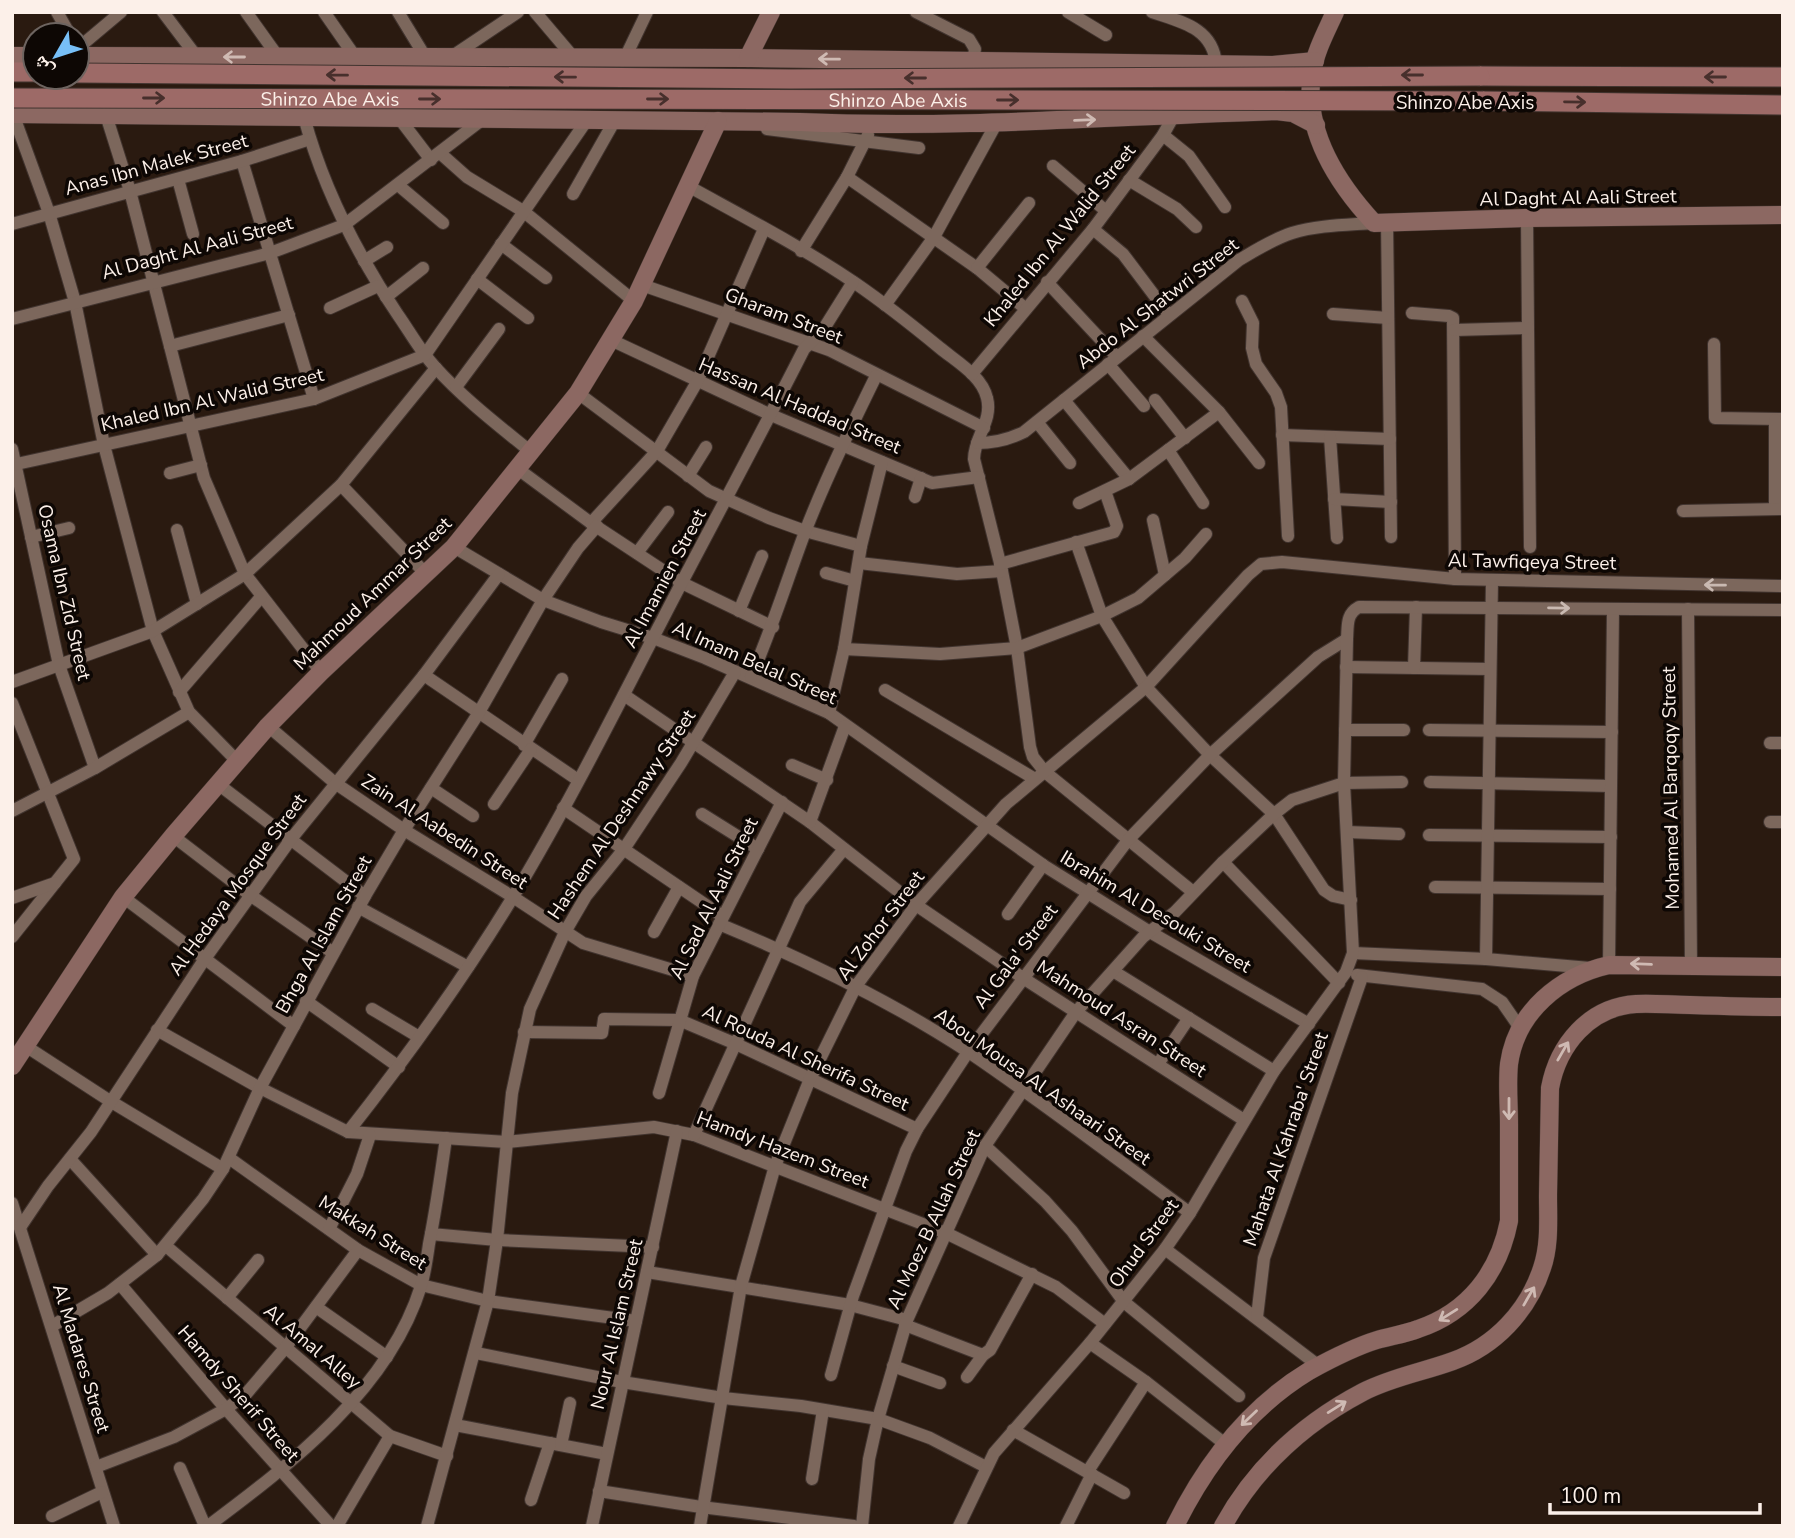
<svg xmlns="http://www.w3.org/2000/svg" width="1795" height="1538" font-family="'Nunito Sans','Noto Naskh Arabic',sans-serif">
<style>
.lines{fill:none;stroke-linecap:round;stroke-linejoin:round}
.street-casing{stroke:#41342f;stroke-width:14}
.secondary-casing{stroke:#41342f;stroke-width:19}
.primary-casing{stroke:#41342f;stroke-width:21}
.street{stroke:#7c675c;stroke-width:12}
.secondary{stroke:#8c6862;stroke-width:18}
.primary{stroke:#9d6a67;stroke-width:19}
.primary-bridge-casing{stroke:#41342f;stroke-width:21;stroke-linecap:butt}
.primary-bridge{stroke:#9d6a67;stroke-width:19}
.oneway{stroke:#cfbab3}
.oneway2{stroke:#472f2c}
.oneway3{stroke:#c9b9b1}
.labels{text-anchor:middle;stroke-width:7;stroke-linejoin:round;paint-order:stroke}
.street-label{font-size:19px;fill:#fcf0e9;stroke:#0d0704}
</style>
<rect width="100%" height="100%" fill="#2a1a10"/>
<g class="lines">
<defs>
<g id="street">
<polyline points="57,12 70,35"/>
<polyline points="163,12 197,57"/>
<polyline points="246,12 279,58"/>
<polyline points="324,12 356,58"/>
<polyline points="398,12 426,58"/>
<polyline points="535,12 574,58"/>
<polyline points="916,12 969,39 975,49 973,61"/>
<polyline points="1068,12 1106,35"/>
<path d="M 1152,12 C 1182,22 1213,28 1216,64"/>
<polyline points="77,49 121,12"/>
<polyline points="451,57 518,12"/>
<polyline points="625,58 647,12"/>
<polyline points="13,114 49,213 75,302 104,445 153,631 189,712 237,761"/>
<polyline points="106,115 130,191 204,478 245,574 321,672"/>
<path d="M 304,117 C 323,188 357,254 398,315 C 410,332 420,351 435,367 C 464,399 498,425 531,452"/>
<polyline points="399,118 431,160"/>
<polyline points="767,129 919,148"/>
<polyline points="1163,135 1189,156 1225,207"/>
<polyline points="440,153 467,177 523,211 634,301"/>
<polyline points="242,161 314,399"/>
<polyline points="1053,166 1106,211"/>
<polyline points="847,177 977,268 1026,309"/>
<polyline points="178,179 193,234"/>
<polyline points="1129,180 1177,209 1196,227"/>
<polyline points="398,185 443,223"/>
<path d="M 688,186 C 744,217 802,247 855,283 C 884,303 912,325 940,348 C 957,362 982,376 987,398 C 993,421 974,437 974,459 L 1002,571 L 1017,648 L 1030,747 L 1033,757 L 1045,772 L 1193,892"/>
<polyline points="573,194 615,120"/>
<polyline points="1527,218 1530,547"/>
<polyline points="1387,221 1391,537"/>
<polyline points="12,224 242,161 310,139"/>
<polyline points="1093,229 1123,254 1169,315"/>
<polyline points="501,244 546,278"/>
<polyline points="801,251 847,177 868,135"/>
<polyline points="364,261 387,247"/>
<polyline points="977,268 1029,203"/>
<polyline points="477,279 528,318"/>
<polyline points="1047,282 1117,357"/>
<polyline points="642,285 829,350 984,428"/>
<polyline points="386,297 423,268"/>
<polyline points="1242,301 1253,323 1252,348 1256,364 1276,393 1281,407 1288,536"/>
<polyline points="885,305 934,237 996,124"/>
<polyline points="330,308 378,286"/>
<polyline points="1412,313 1449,316 1453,318 1455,579"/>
<polyline points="1333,314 1388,318"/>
<polyline points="12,319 270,253 344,225 483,119"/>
<polyline points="1454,330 1528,328"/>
<polyline points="1143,336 1219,412 1259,463"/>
<polyline points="611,340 771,415 932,483 979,477"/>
<polyline points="1714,344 1715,418 1783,419"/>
<polyline points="170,346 289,315"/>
<polyline points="1108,364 1144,406"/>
<polyline points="972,374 1093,229 1163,135 1173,117"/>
<polyline points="456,387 499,329"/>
<polyline points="578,393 709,491 769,518 805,531 861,546"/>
<polyline points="1064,400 1129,479"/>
<polyline points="1155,400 1185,438"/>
<polyline points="1775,420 1775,509"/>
<polyline points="1037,422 1070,463"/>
<polyline points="1282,435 1390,439"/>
<polyline points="1330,437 1337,538"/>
<path d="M 977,443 C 995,443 1008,440 1024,432 L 1239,260 C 1256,250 1273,239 1292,233 C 1318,225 1348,225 1374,223"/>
<polyline points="12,449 59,665 95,768"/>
<polyline points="1168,450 1203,503"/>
<polyline points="12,465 314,399 425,355 587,120"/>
<polyline points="518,469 591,523 682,583 773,627"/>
<polyline points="170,473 201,465"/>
<polyline points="688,476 706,447"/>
<polyline points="341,485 427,575"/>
<polyline points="915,497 921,478"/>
<polyline points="1334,499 1391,502"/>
<polyline points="1079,503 1129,479 1219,412"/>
<polyline points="1683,511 1783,509"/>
<polyline points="1153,520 1165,575"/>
<polyline points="591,523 657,451 697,382 764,229"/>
<polyline points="177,530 197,604"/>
<polyline points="31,537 69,528"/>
<polyline points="1076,542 1102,616 1146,687 1210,755 1274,814 1324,890 1333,896 1351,900"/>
<polyline points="454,547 543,600 601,622 653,638 705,658 829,713 1043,865 1150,932 1309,1024"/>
<polyline points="637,553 668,512"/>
<polyline points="859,563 957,574 1002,571"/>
<polyline points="1000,564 1114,532 1117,526 1105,491"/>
<polyline points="826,573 855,581"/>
<polyline points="1688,609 1691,966"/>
<polyline points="739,611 762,556"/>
<polyline points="844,649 940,654 1017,648 1102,616 1138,598 1185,558 1206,534"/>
<polyline points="1346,667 1490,669"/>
<polyline points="1414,668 1416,607"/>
<polyline points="424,675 578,780"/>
<path d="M 751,677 C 772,629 787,580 805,532 C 826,478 851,427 876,376"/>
<polyline points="12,682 153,631 245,574 341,485 436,368"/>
<polyline points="885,690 1035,779"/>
<polyline points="179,692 261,597"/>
<polyline points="624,695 810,822 916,905 1023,978 1244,1120"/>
<polyline points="12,703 74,859 12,937"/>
<polyline points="829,713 844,649 861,546 882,462"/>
<polyline points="268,726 335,783 404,830 513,897 583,943 693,976"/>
<polyline points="1345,730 1404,730"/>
<polyline points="1429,730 1612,732"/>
<polyline points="1770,743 1783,743"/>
<polyline points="524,745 562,679"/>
<polyline points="792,765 827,780"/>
<polyline points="1430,782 1611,786"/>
<polyline points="218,784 365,896"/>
<polyline points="431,788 473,816"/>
<polyline points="494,804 531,749"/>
<polyline points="563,808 722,916"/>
<polyline points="12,811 95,768 189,712"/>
<polyline points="702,814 758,849"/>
<polyline points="810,822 845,726"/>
<polyline points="1770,822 1783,822"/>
<polyline points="1347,832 1399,834"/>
<polyline points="1429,835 1611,837"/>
<polyline points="173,836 250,895 332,952"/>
<polyline points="1223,862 1339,983"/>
<polyline points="1435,887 1610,889"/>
<polyline points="123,897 294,1026"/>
<polyline points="12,898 55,883"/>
<polyline points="358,907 468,967"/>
<polyline points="1008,914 1043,865"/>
<path d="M 719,924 C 806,960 891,1001 970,1053 C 1045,1104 1117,1159 1190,1213"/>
<polyline points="654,932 679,887"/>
<polyline points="1353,953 1486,959 1590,968"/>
<polyline points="1486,959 1492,580"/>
<polyline points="1609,965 1613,609"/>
<polyline points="1113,971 1274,1071"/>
<polyline points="1357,975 1482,989 1502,1002 1520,1028"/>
<polyline points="306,1001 399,1067"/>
<polyline points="372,1009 419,1037"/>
<polyline points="157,1030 260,1088 348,1132 507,1142 654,1127 694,1135 946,1233 1056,1287 1105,1324"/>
<polyline points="524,1032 602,1033 604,1019 679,1020 736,1044 917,1129"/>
<polyline points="27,1047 110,1101 223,1169"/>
<polyline points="1158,1064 1189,1018"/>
<polyline points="659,1093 693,976 782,802"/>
<path d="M 348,1132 C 407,1057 463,979 513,897 C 574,796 626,689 681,584 C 722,506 764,428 804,349 L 823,330 L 853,282"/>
<polyline points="694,1135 800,902 844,849"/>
<polyline points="985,1146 1045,1201 1072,1231 1124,1302 1239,1396"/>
<polyline points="229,1158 358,1250 421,1285 488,1301 636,1321"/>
<polyline points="70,1159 157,1255"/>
<polyline points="12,1203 114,1526"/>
<polyline points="21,1226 48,1186 91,1132 204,960 291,839 424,675 499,574"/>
<polyline points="329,1229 357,1174 370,1135"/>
<polyline points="431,1234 497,1240 653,1247"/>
<polyline points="166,1246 390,1436 447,1456"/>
<polyline points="1165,1249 1319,1366"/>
<polyline points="647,1272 850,1305 907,1320"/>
<polyline points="120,1284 226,1409 331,1526"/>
<polyline points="227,1298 258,1260"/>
<polyline points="316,1307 387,1357"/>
<polyline points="1257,1317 1264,1258 1362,977"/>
<polyline points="905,1325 983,1355 990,1350 1032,1274"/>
<polyline points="52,1326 108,1293 157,1255 203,1199 223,1169 260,1088 365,896 404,830 478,714 543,600 578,548 597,526"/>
<polyline points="1090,1343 1146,1382 1225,1444"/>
<polyline points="476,1353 622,1382 723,1398 801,1406 878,1419 930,1438 986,1467"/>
<polyline points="893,1366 940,1383"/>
<polyline points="831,1375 853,1296 906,1151 917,1129 968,1052 1128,840 1210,755 1318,657 1347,639"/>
<polyline points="967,1377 983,1355"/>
<polyline points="455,1425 607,1454"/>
<polyline points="1013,1430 1124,1493"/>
<polyline points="561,1445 570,1403"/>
<polyline points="96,1467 174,1437 226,1409 246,1394 286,1347 358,1250"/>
<polyline points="180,1468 205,1526"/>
<polyline points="1088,1471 1146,1382"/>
<polyline points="812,1479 823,1410"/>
<polyline points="599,1491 701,1507 854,1526"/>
<polyline points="531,1500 550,1443"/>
<polyline points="52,1516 102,1492"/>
<path d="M 208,1526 C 291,1464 389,1389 421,1286 C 425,1273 427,1258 429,1244 C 436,1209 441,1174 446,1138"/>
<polyline points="337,1526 390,1436"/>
<polyline points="427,1526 488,1301 497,1240 512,1093 530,1009 565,932 586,896 624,849 681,763 735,672"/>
<polyline points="592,1526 677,1131"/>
<polyline points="700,1526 741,1286 775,1166 810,1079 856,986 916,905 1006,804 1146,687 1248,575 1261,564 1282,562 1455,579 1783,586"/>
<polyline points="862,1526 869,1459 878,1419 907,1320 985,1146 1076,1012 1143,937 1175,912 1223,862 1274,814 1292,800 1344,783 1402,782"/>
<path d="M 959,1526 L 994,1453 L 1090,1343 L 1165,1249 L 1190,1213 L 1274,1071 L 1346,972 L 1353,953 L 1344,783 L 1347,639 C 1348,625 1346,614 1359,607 L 1783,610"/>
<polyline points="1066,1526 1092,1474"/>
</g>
<g id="secondary">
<path d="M 1335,12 C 1326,32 1315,52 1312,73 C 1303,130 1337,183 1374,223 L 1527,218 L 1783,215"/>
<polyline points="12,56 35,56"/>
<polyline points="77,56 748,58 1273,65 1315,61"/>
<polyline points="748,58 771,12"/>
<polyline points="49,108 57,95 57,77"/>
<path d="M 12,114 L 800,122 C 959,129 1117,116 1276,111 L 1293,113 L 1316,125"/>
<polyline points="12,1066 123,897 173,836 268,726 321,672 454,547 578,393 634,301 718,121"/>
<path d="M 1175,1526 C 1206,1463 1248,1408 1309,1371 C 1331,1359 1354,1347 1377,1340 C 1391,1336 1405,1334 1418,1329 C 1469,1312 1499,1272 1509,1221 C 1509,1188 1509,1156 1509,1124 C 1509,1104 1507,1084 1509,1064 C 1516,1012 1560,976 1609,965 L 1783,967"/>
<path d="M 1223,1526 C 1255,1468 1304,1423 1363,1392 C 1392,1377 1423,1372 1453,1361 C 1495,1346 1528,1311 1542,1268 C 1550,1245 1548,1219 1548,1195 C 1549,1159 1549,1124 1550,1088 C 1558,1045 1589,1007 1636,1004 C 1654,1003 1672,1005 1690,1005 C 1721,1006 1752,1007 1783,1007"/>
</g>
<g id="primary">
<polyline points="12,72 35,72"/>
<polyline points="1480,76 1783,77"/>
<polyline points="1483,101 1783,105"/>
</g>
</defs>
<use href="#street" class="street-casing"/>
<use href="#secondary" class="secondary-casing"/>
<use href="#primary" class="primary-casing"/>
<use href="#street" class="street"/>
<use href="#secondary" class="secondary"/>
<use href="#primary" class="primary"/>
<defs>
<g id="primary-bridge">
<polyline points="77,73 791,79 1480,76"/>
<path id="s1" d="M 12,98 L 1483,101"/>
</g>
</defs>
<use href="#primary-bridge" class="primary-bridge-casing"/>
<use href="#primary-bridge" class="primary-bridge"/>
</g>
<defs><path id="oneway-shaft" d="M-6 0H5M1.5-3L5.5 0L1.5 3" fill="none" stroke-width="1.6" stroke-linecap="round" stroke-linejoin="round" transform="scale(1.75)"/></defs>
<g class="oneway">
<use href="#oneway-shaft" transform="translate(234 57) rotate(-180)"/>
<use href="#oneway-shaft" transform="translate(829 59) rotate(-179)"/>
<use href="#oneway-shaft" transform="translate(1085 120) rotate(-2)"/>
<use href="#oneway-shaft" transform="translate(1641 964) rotate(-178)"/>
<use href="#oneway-shaft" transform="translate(1563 1051) rotate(-60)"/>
<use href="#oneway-shaft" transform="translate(1509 1109) rotate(90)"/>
<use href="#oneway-shaft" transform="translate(1529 1296) rotate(-60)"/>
<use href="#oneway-shaft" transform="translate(1448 1315) rotate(148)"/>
<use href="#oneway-shaft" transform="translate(1337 1407) rotate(-32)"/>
<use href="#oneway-shaft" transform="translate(1249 1418) rotate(136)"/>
</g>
<g class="oneway2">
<use href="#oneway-shaft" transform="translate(337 75) rotate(-179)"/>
<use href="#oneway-shaft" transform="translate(1412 75) rotate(-180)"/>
<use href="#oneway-shaft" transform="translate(565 77) rotate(-179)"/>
<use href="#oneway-shaft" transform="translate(1715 77) rotate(-180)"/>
<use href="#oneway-shaft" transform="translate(915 78) rotate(180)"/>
<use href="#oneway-shaft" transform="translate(154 98)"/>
<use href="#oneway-shaft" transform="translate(430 99)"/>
<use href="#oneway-shaft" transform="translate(658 99)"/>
<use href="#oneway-shaft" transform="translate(1008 100)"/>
<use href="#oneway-shaft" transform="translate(1575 102) rotate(1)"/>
</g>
<g class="oneway3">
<use href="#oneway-shaft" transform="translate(1715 585) rotate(-179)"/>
<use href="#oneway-shaft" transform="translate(1559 608) rotate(1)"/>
</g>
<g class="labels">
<g class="street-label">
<text dy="7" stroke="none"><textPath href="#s1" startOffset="318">Shinzo Abe Axis</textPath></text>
<text dy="7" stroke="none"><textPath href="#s1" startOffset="886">Shinzo Abe Axis</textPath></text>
<text x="1465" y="109">Shinzo Abe Axis</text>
<text transform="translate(156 164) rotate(-15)" y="7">Anas Ibn Malek Street</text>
<text transform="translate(1578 197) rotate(-1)" y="7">Al Daght Al Aali Street</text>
<text transform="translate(1059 235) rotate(-51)" y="7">Khaled Ibn Al Walid Street</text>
<text transform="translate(197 247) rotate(-15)" y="7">Al Daght Al Aali Street</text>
<text transform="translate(1157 303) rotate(-38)" y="7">Abdo Al Shatwri Street</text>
<text transform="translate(784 315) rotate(21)" y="7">Gharam Street</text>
<text transform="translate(212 399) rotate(-13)" y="7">Khaled Ibn Al Walid Street</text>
<text transform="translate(800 405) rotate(23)" y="7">Hassan Al Haddad Street</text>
<text transform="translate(1532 561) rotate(1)" y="7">Al Tawfiqeya Street</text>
<text transform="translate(664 578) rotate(-62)" y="7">Al Imamien Street</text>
<text transform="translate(65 592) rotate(77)" y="7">Osama Ibn Zid Street</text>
<text transform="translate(372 593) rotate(-44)" y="7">Mahmoud Ammar Street</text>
<text transform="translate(755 662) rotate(24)" y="7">Al Imam Belal Street</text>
<text transform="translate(1670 788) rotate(-91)" y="7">Mohamed Al Barqoqy Street</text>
<text transform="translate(621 814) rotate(-56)" y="7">Hashem Al Deshnawy Street</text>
<text transform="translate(445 831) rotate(33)" y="7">Zain Al Aabedin Street</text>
<text transform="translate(237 884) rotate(-54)" y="7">Al Hedaya Mosque Street</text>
<text transform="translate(713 898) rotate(-64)" y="7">Al Sad Al Aali Street</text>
<text transform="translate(1156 911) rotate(31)" y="7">Ibrahim Al Desouki Street</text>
<text transform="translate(880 925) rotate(-53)" y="7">Al Zohor Street</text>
<text transform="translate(323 934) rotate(-61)" y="7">Bhga Al Islam Street</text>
<text transform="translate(1015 956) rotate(-53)" y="7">Al Gala' Street</text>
<text transform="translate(1122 1018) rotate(33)" y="7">Mahmoud Asran Street</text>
<text transform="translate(806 1057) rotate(25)" y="7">Al Rouda Al Sherifa Street</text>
<text transform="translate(1043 1086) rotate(35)" y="7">Abou Mousa Al Ashaari Street</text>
<text transform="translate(1285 1139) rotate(-71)" y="7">Mahata Al Kahraba' Street</text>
<text transform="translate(783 1149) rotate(21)" y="7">Hamdy Hazem Street</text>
<text transform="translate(933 1219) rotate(-65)" y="7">Al Moez B Allah Street</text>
<text transform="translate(373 1232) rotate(32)" y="7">Makkah Street</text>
<text transform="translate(1143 1243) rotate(-54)" y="7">Ohud Street</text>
<text transform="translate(616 1324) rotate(-77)" y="7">Nour Al Islam Street</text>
<text transform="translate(313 1346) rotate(40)" y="7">Al Amal Alley</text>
<text transform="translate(82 1358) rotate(73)" y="7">Al Madares Street</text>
<text transform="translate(239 1393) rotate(49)" y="7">Hamdy Sherif Street</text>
</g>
</g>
<rect width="1795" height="1538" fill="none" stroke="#fcf0e9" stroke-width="28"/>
<g transform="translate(56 56) rotate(231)"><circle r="33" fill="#0d0704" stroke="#6d6460" stroke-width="2"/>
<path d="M0-5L12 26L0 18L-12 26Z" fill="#77bff7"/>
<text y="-10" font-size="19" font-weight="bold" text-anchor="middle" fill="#fcf0e9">ش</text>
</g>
<path d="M1550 1503v10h210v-10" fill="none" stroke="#fcf0e9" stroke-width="3.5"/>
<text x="1560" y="1503" font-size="21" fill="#fcf0e9" stroke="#0d0704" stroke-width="5" paint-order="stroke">100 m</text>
</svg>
